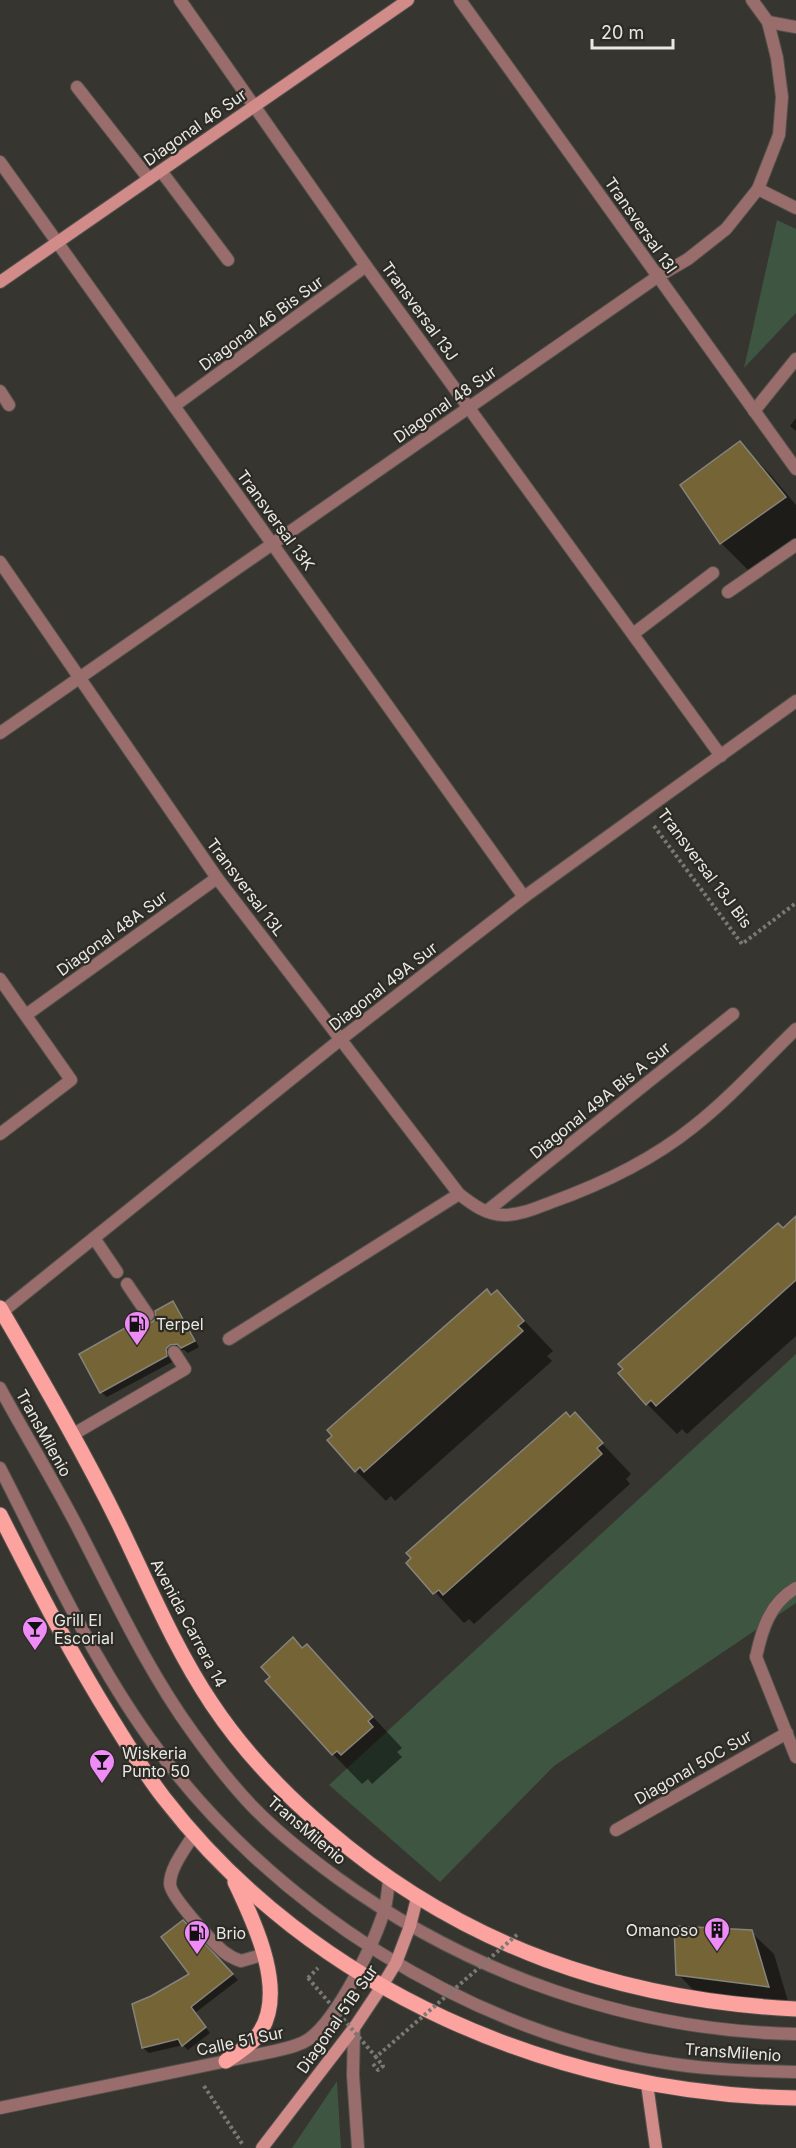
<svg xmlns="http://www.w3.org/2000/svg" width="796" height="2148" font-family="Inter,sans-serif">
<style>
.green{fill:#3d5541}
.shadow{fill:#0007}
.building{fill:#746436;stroke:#86837c;stroke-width:1.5}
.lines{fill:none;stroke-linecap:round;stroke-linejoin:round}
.lane-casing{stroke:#53524c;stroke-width:14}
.street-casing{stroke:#53524c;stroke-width:14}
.secondary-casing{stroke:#53524c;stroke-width:14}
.primary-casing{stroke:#53524c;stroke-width:17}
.path{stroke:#7b7974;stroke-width:4;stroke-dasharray:3 3;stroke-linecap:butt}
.lane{stroke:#996d6b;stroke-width:12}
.street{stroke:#996d6b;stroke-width:12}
.secondary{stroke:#d18b89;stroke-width:12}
.primary{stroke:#fca29f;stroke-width:15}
.path-bridge{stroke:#7b7974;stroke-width:4;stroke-dasharray:3 3;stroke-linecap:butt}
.labels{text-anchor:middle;stroke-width:4.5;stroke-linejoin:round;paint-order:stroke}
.street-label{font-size:16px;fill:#e9e8e4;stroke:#2d2b25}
.poi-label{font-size:16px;fill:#e9e8e4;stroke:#2d2b25;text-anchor:start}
</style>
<rect width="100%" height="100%" fill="#37352f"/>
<g class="green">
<polygon points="777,220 796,229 796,313 744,368"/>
<polygon points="796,1354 796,1603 554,1766 440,1882 329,1785"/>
<polygon points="337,2081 341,2148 292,2148"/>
</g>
<g class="shadow">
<polygon points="796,418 796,431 790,426"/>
<polygon points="740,443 769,473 796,505 796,541 751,573 721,543"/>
<polygon points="783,1230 796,1233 796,1336 687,1434 682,1429 677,1434 647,1404"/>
<polygon points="497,1292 553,1351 547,1356 552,1361 395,1501 391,1496 386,1501 356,1471"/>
<polygon points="173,1303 178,1309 199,1347 188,1353 184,1350 176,1350 172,1355 172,1362 107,1397 101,1392 144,1324 153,1324"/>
<polygon points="575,1415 631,1474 626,1479 630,1484 474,1624 469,1619 464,1623 408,1563"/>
<polygon points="307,1646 402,1748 397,1752 402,1757 372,1784 368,1779 362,1784 333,1754 303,1649"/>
<polygon points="182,1922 238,1980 195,2013 210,2033 188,2050 183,2045 149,2053 143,2048 151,1998 192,1974"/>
<polygon points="751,1932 774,1954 790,2008 700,1997 678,1974"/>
</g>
<g class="building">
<polygon points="740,441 786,497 720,544 680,485"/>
<polygon points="796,1216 796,1280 656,1406 651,1400 646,1405 618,1373 623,1369 618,1364 778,1223 783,1228"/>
<polygon points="487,1289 491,1295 497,1290 524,1321 518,1326 523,1331 364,1472 360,1467 355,1472 327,1440 332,1436 327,1430"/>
<polygon points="173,1301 195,1341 181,1348 177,1344 170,1345 166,1349 167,1356 100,1393 79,1354 141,1319 145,1323 152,1322 156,1318 155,1311"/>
<polygon points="566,1412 570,1417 575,1412 603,1443 597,1448 602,1454 443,1595 439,1590 433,1594 406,1563 411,1558 406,1553"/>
<polygon points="293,1637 302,1648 307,1644 373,1717 368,1721 373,1727 341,1755 337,1751 332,1755 265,1681 270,1677 261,1667"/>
<polygon points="183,1920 233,1974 191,2007 206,2027 182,2046 178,2039 142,2048 132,2004 151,1996 189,1974 161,1937"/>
<polygon points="674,1926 752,1930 769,1987 676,1975"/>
</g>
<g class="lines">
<defs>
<g id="lane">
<polyline points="77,87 149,179"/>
<polyline points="161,171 228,260"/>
<polyline points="0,391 9,405"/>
<polyline points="174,406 366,266"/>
<polyline points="754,411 796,359"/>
<polyline points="728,592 796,545"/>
<polyline points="633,634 713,573"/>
<polyline points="487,1211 733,1014"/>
<polyline points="94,1238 117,1272"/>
<polyline points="127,1284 148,1315"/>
<polyline points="229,1339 459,1194"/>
<path d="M 0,1388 C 26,1436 55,1483 80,1532 C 115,1600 148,1671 193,1733 C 211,1758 230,1783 252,1806 C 277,1832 306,1855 336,1877 C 469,1974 631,2031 796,2034"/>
<polyline points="72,1435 185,1369 174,1352"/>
<path d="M 0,1468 C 47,1560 90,1655 150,1739 C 268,1905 471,2035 673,2064 C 714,2070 755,2071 796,2072"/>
<path d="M 756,1657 C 762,1629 770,1603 796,1588"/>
<path d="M 194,1834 C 186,1848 170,1867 170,1884 C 170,1896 213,1943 224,1952 C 229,1956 235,1959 241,1961 L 265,1954"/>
</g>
<g id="street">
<polyline points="180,0 366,266 721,756"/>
<polyline points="460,0 796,469"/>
<polyline points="768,22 796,27"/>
<polyline points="0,162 524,897"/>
<polyline points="758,189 796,208"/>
<path d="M 0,562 L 217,878 L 459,1194 C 472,1204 486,1215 504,1215 C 521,1215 536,1208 552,1202 C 602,1184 652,1160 693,1127 C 730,1098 762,1062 796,1029"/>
<polyline points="0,733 657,277 688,259 726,229 758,189 779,135 782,97 777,58 768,22 752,0"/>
<polyline points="0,979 71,1080 0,1134"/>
<polyline points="26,1015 217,878"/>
<polyline points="2,1312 341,1039 524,897 796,701"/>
<polyline points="756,1657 796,1757"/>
<polyline points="616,1830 787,1733"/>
<polyline points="354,2028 353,2075 358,2148"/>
<path d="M 0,2108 L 275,2051 C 287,2048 299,2046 309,2039 C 338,2018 375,1942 385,1908 C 387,1899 388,1889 389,1880"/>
</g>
<g id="secondary">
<polyline points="0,282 408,0"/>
<polyline points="647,2084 656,2148"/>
<polyline points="262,2148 354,2028 382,1986 396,1963 410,1926 417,1898"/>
</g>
<g id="primary">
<path d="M 0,1308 C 41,1379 82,1449 118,1522 C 148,1584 174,1647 212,1704 C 244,1752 283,1793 327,1830 C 462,1946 619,2000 796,2009"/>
<path d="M 0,1515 C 36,1586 72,1656 114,1723 C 130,1749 146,1775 164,1798 C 313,1991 556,2094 796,2098"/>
<path d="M 226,2061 C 237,2053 250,2046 258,2035 C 289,1993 254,1922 235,1882"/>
</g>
</defs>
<use href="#lane" class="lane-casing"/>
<use href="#street" class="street-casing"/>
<use href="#secondary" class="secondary-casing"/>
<use href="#primary" class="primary-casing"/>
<g class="path">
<polyline points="654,826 742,944 796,903"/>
<polyline points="308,1978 318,1968"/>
<polyline points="373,2064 378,2070 383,2066 376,2057"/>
<polyline points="204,2086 243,2145"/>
</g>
<use href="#lane" class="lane"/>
<use href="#street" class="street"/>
<use href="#secondary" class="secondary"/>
<use href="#primary" class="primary"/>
<polyline class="path-bridge" points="308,1978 376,2057 519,1933"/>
</g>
<defs>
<symbol id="fuel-pin" viewBox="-11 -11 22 30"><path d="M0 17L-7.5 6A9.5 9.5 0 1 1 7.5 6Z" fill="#ef8bf7" stroke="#2d2b25"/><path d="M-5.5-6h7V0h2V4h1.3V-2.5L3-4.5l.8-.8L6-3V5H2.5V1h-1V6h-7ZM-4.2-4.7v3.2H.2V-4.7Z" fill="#111"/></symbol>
<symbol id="bar-pin" viewBox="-11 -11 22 30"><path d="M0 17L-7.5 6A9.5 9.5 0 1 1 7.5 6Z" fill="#ef8bf7" stroke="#2d2b25"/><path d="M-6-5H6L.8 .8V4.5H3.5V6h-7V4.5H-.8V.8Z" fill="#111"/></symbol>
<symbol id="building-pin" viewBox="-11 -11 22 30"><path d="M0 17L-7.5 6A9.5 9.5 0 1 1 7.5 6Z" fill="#ef8bf7" stroke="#2d2b25"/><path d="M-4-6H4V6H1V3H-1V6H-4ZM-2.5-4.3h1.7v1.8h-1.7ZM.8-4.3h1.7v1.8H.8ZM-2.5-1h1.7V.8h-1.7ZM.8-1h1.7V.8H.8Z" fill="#111"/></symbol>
</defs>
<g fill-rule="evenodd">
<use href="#fuel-pin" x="122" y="1309" width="30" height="40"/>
<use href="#bar-pin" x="20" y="1614" width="30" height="40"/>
<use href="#bar-pin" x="87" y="1747" width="30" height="40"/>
<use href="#building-pin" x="702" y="1915" width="30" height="40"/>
<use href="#fuel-pin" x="182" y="1918" width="30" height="40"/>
</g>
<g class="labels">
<g class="street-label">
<text transform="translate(195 127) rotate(-35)" y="6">Diagonal 46 Sur</text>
<text transform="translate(641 225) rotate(55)" y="6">Transversal 13I</text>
<text transform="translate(420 311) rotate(54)" y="6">Transversal 13J</text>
<text transform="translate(261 323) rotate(-36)" y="6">Diagonal 46 Bis Sur</text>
<text transform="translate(445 404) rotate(-35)" y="6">Diagonal 48 Sur</text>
<text transform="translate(276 520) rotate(54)" y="6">Transversal 13K</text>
<text transform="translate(705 868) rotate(53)" y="6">Transversal 13J Bis</text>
<text transform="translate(246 887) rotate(53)" y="6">Transversal 13L</text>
<text transform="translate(112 933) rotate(-36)" y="6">Diagonal 48A Sur</text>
<text transform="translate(383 986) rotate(-38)" y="6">Diagonal 49A Sur</text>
<text transform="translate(600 1100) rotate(-39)" y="6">Diagonal 49A Bis A Sur</text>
<text transform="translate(44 1433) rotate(61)" y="6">TransMilenio</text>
<text transform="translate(189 1623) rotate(62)" y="6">Avenida Carrera 14</text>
<text transform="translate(693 1767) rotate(-30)" y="6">Diagonal 50C Sur</text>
<text transform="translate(307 1830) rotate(40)" y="6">TransMilenio</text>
<text transform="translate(337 2019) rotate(-55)" y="6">Diagonal 51B Sur</text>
<text transform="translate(240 2041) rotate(-12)" y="6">Calle 51 Sur</text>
<text transform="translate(733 2052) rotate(4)" y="6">TransMilenio</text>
</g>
<g class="poi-label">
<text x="156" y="1330">Terpel</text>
<text x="54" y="1626">Grill El<tspan x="54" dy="18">Escorial</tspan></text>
<text x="122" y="1759">Wiskeria<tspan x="122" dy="18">Punto 50</tspan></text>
<text x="698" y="1936" text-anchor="end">Omanoso</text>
<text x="216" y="1939">Brio</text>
</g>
</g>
<path d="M592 39v9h81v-9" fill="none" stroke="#e9e8e4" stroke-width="3"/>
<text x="601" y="39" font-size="18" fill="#e9e8e4" stroke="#2d2b25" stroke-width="4.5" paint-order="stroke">20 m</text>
</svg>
